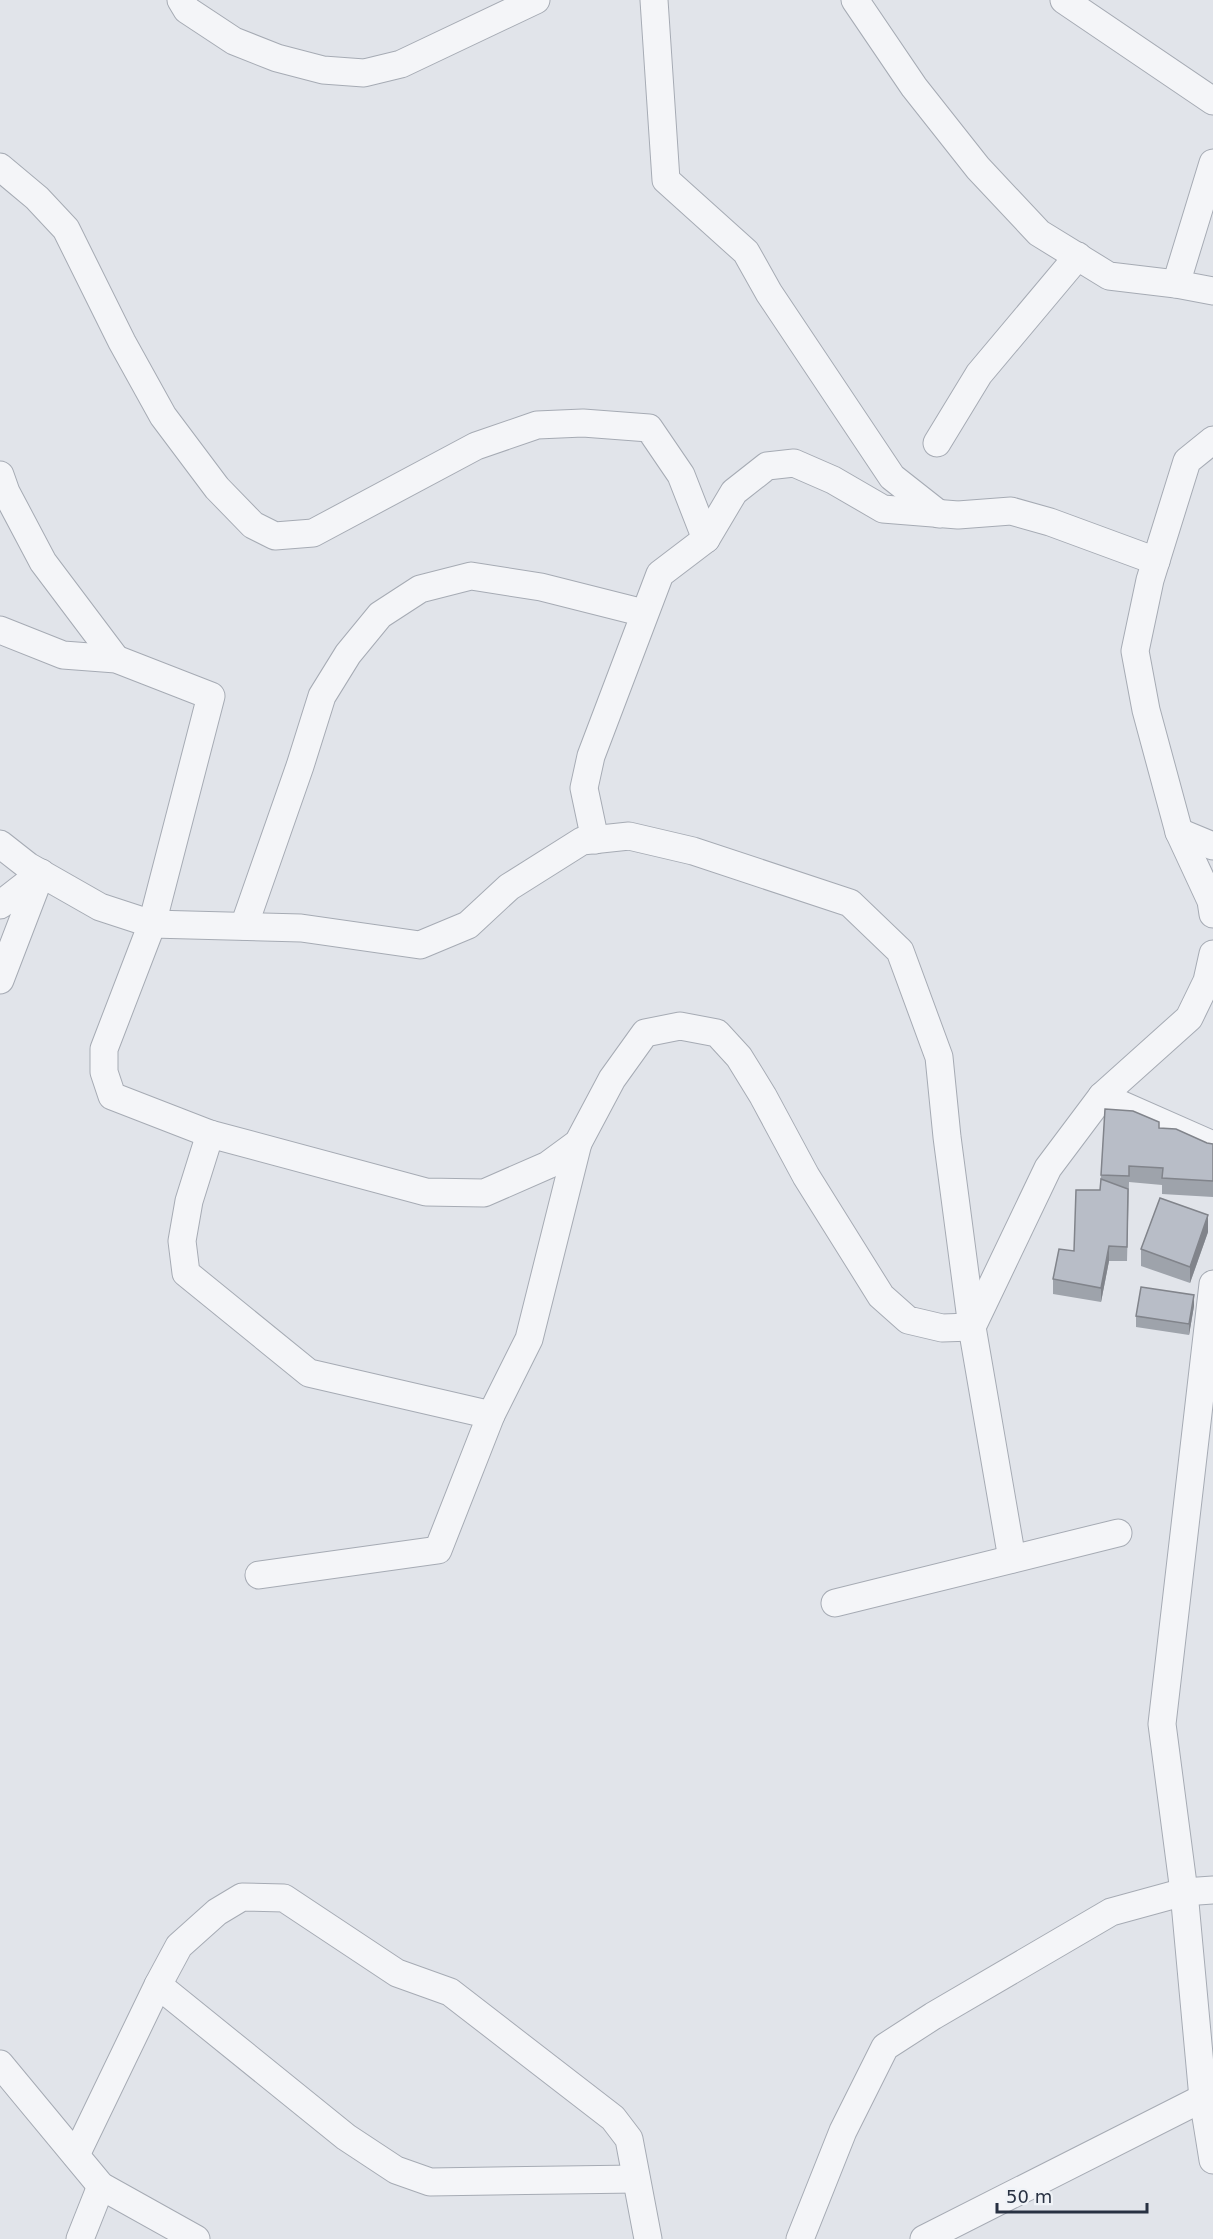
<svg xmlns="http://www.w3.org/2000/svg" width="1213" height="2239" font-family="'DejaVu Sans',sans-serif">
<style>
.lines{fill:none;stroke-linecap:round;stroke-linejoin:round}
.minor-casing{stroke:#a6abb4;stroke-width:29}
.minor{stroke:#f4f5f8;stroke-width:27}
.wall{fill:#9ea3ab}
.shaded-wall{fill:#81848b}
.building{fill:#b8bdc7;stroke:#81848b;stroke-width:1.5}
</style>
<rect width="100%" height="100%" fill="#e1e4ea"/>
<g class="lines">
<defs>
<g id="minor">
<polyline points="181,0 187,10 234,41 277,58 323,70 364,73 401,64 536,0"/>
<polyline points="654,0 666,180 746,252 769,293 892,477 939,514"/>
<polyline points="855,0 914,87 978,168 1039,233 1109,276 1176,284 1213,291"/>
<polyline points="1064,0 1213,101"/>
<polyline points="0,167 37,198 66,229 122,342 163,416 217,488 253,525 275,536 313,533 476,446 537,425 583,423 649,428 681,475 706,539"/>
<polyline points="1176,284 1213,163"/>
<polyline points="1213,440 1187,461 1150,580 1135,651 1146,710 1179,832 1211,901 1213,914"/>
<polyline points="937,443 979,374 1078,256"/>
<polyline points="0,475 6,492 43,562 116,659"/>
<polyline points="0,630 63,655 116,659 211,696 152,924 104,1049 104,1072 112,1096 210,1134 426,1192 484,1193 548,1165 578,1143 612,1079 645,1033 680,1026 717,1033 739,1057 763,1096 806,1176 881,1296 908,1320 942,1328 972,1327 1048,1168 1102,1096 1189,1018 1207,981 1213,954"/>
<polyline points="1179,832 1213,846"/>
<polyline points="595,840 584,788 591,756 660,574 706,539 734,492 767,466 794,463 833,480 883,509 958,515 1011,511 1050,522 1156,561"/>
<polyline points="0,844 28,866 100,907 152,924 301,928 420,945 468,925 509,887 582,841 629,836 693,851 850,903 900,951 939,1057 947,1137 972,1327 1012,1559"/>
<polyline points="0,905 41,873 0,980"/>
<polyline points="244,926 300,766 322,696 348,654 380,615 420,589 471,576 541,587 644,613"/>
<polyline points="1102,1096 1213,1145"/>
<polyline points="210,1134 189,1201 182,1241 186,1273 309,1373 491,1415 529,1339 578,1143"/>
<polyline points="1213,1284 1162,1724 1184,1892 1203,2098 1213,2160"/>
<polyline points="259,1575 438,1550 491,1415"/>
<polyline points="835,1603 1118,1533"/>
<polyline points="158,1985 346,2137 396,2170 430,2182 636,2179"/>
<polyline points="0,2064 101,2186 196,2239"/>
<polyline points="76,2155 158,1985 179,1946 217,1912 242,1897 284,1898 397,1973 450,1992 613,2118 629,2139 648,2239"/>
<polyline points="80,2239 101,2186"/>
<polyline points="800,2239 843,2131 885,2047 933,2016 1111,1912 1184,1892 1213,1890"/>
<polyline points="924,2239 1203,2098 1213,2098"/>
</g>
</defs>
<use href="#minor" class="minor-casing"/>
<use href="#minor" class="minor"/>
</g>
<g class="wall">
<polygon points="1105,1109 1159,1128 1207,1143 1213,1144 1213,1197 1162,1194 1162,1185 1129,1182 1127,1261 1109,1261 1101,1302 1053,1294 1053,1279 1074,1251 1100,1190"/>
<polygon points="1208,1232 1190,1283 1141,1266 1141,1249"/>
<polygon points="1194,1306 1189,1335 1136,1327 1136,1316"/>
</g>
<g class="shaded-wall">
<polygon points="1208,1215 1208,1232 1190,1283 1190,1267"/>
<polygon points="1109,1246 1109,1261 1101,1302 1101,1288"/>
<polygon points="1194,1295 1194,1306 1189,1335 1189,1324"/>
</g>
<g class="building">
<polygon points="1105,1109 1133,1111 1159,1122 1159,1128 1176,1129 1207,1143 1213,1144 1213,1181 1162,1178 1163,1168 1129,1166 1129,1176 1101,1175"/>
<polygon points="1101,1179 1128,1189 1127,1247 1109,1246 1101,1288 1053,1279 1059,1249 1074,1251 1076,1190 1100,1190"/>
<polygon points="1160,1198 1208,1215 1190,1267 1141,1249"/>
<polygon points="1141,1287 1194,1295 1189,1324 1136,1316"/>
</g>
<path d="M997 2203v9h150v-9" fill="none" stroke="#283142" stroke-width="3"/>
<text x="1006" y="2203" font-size="18" fill="#283142" stroke="#f0f3f7" stroke-width="4.5" paint-order="stroke">50 m</text>
</svg>
